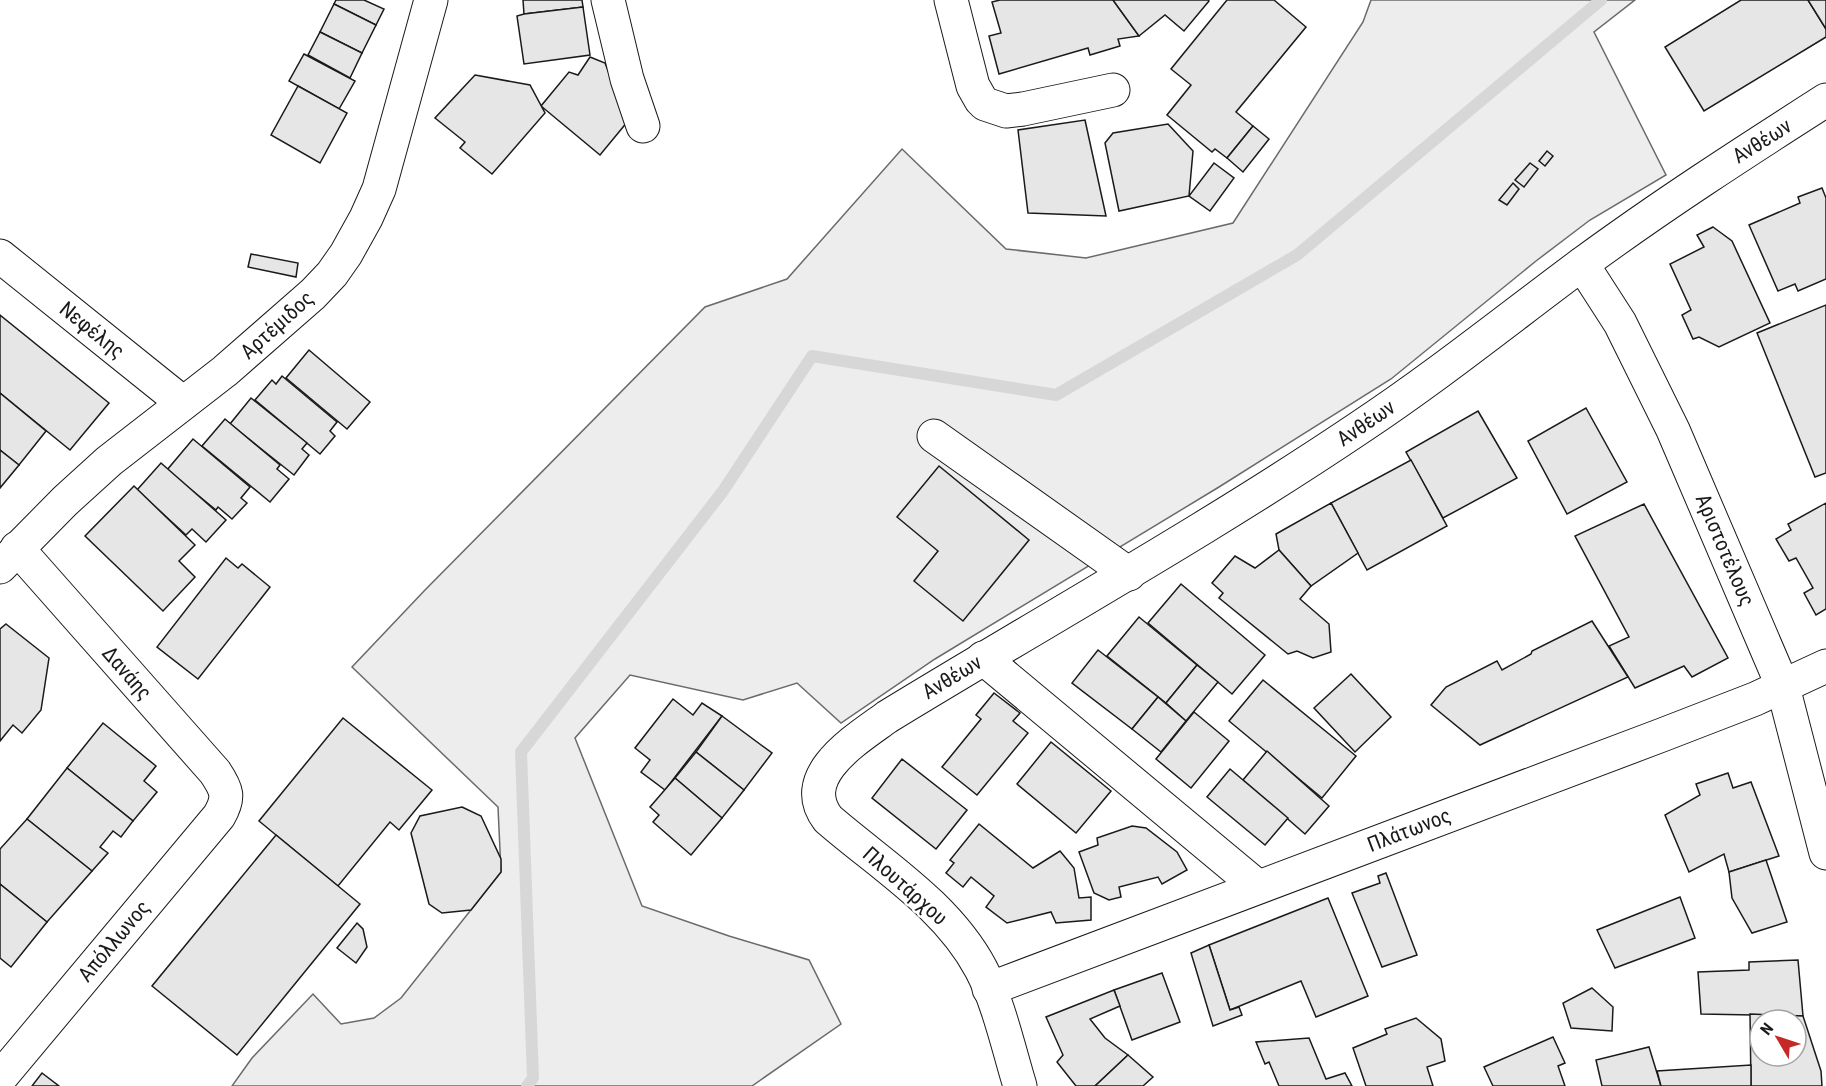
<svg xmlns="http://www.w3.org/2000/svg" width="1826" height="1086" font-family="'Roboto Condensed',sans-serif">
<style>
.green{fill:#ededed;stroke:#6a6a6a;stroke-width:1.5}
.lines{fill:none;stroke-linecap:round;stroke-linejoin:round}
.stream{stroke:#d7d7d7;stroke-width:12}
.building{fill:#e6e6e6;stroke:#1a1a1a;stroke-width:1.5;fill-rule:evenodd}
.street-casing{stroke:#1a1a1a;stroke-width:35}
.street{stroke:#fff;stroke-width:33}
.labels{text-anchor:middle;stroke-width:4.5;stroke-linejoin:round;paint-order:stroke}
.street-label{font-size:21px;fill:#1a1a1a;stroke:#fff}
</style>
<rect width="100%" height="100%" fill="#fff"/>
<polygon class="green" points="1371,0 1635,0 1594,32 1666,175 1590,220 1536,261 1391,379 1219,487 935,659 841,723 797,683 743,700 630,675 575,738 642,906 729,936 809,960 841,1024 752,1086 232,1086 252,1058 313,994 341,1024 374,1018 401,998 501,872 498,807 352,667 425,590 705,307 787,279 902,149 1006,249 1086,258 1233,223 1363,22"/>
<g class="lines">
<polyline class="stream" points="527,1086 533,1078 521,752 723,491 812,356 1056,395 1297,255 1601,0"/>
</g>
<g class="building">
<polygon points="336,0 364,0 384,9 376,25 334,4"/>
<polygon points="523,0 582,0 583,7 524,14"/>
<polygon points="1000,0 1113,0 1139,36 1118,39 1120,46 1090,55 1088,48 999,74 989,36 1001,33 992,2"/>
<polygon points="1113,0 1208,0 1209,1 1184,31 1165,15 1139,36"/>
<polygon points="1227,0 1274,0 1306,27 1236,112 1253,126 1227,158 1215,149 1212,152 1167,115 1191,85 1171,69"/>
<polygon points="1741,0 1808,0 1826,29 1826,37 1704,111 1665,47"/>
<polygon points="1808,0 1826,0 1826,29"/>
<polygon points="334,4 376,25 362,53 320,32"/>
<polygon points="583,7 590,55 524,64 517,16 524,14"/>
<polygon points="320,32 362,53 350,78 308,55"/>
<polygon points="304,54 355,81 339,109 289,81"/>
<polygon points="590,57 605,63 628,121 600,155 541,106 569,72 578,75"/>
<polygon points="475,75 530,85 545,113 492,174 460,148 465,142 435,118"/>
<polygon points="298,86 347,113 320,163 271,135"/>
<polygon points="1085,120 1106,216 1028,213 1018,130"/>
<polygon points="1168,124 1193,151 1189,196 1119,211 1105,143 1113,133"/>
<polygon points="1253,126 1269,139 1243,172 1227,158"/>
<polygon points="1547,151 1553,156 1545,166 1539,161"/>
<polygon points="1214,163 1234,178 1210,211 1189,196"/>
<polygon points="1530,163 1538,169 1524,187 1515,180"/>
<polygon points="1513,183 1519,189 1507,205 1499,200"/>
<polygon points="1822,188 1826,198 1826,279 1798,291 1795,284 1778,291 1749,225 1800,203 1798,197"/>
<polygon points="1713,227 1732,241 1770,323 1719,347 1699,337 1693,339 1682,315 1691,310 1670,264 1704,247 1697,235"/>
<polygon points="251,254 298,263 296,277 248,267"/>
<polygon points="1826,305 1826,473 1815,477 1757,333"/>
<polygon points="0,315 109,403 70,450 0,393"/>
<polygon points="309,350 370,402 347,429 286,378"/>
<polygon points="282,376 337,422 330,431 335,436 320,454 255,400 272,380 276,384"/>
<polygon points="0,393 46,431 19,465 0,450"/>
<polygon points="251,398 307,443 302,449 309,455 294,475 230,424"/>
<polygon points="1586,408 1627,482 1567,514 1528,441"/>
<polygon points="1478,411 1517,478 1443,518 1406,452"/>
<polygon points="225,419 280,465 277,469 289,479 270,502 202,446"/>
<polygon points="193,439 250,487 241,498 247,503 232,519 218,507 216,510 167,470"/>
<polygon points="0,450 19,465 0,488"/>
<polygon points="1411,460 1447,526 1367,570 1331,503"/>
<polygon points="161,463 226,520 206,542 192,529 186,535 137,490"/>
<polygon points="939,466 1029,540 963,621 914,581 938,551 897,517"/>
<polygon points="134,486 195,545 179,561 195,577 163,611 85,536"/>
<polygon points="1331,503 1358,553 1311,586 1279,550 1276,534"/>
<polygon points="1826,503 1826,609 1816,615 1804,593 1813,588 1796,558 1789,561 1776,539 1791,530 1788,524"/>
<polygon points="1644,504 1728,658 1692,677 1684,666 1635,688 1609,646 1629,637 1575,536"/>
<polygon points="1279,550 1311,586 1300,599 1329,624 1331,652 1313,658 1297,651 1288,654 1219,598 1223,593 1212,583 1235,556 1255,568"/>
<polygon points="226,558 238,568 242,564 270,587 198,679 157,647"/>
<polygon points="1181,584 1265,655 1232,694 1148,623"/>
<polygon points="1139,617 1197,665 1166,703 1107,656"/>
<polygon points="1592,621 1628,677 1480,745 1431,705 1446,687 1497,661 1502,670 1531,654 1532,651"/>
<polygon points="6,624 49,658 41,710 22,733 13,725 0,741 0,629"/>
<polygon points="1098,650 1158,697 1132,729 1072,683"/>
<polygon points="1197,665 1218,682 1186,721 1166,703"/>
<polygon points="1351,674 1391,717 1355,752 1314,708"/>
<polygon points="1263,680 1356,756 1322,798 1229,721"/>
<polygon points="994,693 1020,713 1013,721 1028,733 977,795 942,767 981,719 976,715"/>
<polygon points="1158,697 1186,721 1161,752 1132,729"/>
<polygon points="673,699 693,715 702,703 722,716 665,790 641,772 650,760 635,748"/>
<polygon points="1194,712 1229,741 1191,788 1156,759"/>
<polygon points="722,716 772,753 744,790 696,752"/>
<polygon points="343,718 432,790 399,830 390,822 338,886 259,821"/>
<polygon points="103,723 156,766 144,781 157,792 133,821 67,768"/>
<polygon points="1051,742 1111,791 1076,833 1017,784"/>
<polygon points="1267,751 1329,806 1305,834 1243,780"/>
<polygon points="696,752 744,790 722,818 675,778"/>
<polygon points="902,759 967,810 936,849 872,798"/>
<polygon points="67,768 133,821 121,837 113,831 100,847 108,853 92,871 27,819"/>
<polygon points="1230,769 1288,818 1265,845 1207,797"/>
<polygon points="1728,773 1733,788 1751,782 1779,856 1729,872 1724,854 1689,872 1665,815 1700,795 1696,784"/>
<polygon points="675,778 722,818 691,855 653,822 659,815 650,807"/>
<polygon points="462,807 481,816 501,859 501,872 471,910 442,913 429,904 411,833 420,816"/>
<polygon points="27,819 92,871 47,922 0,884 0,849"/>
<polygon points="979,824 1033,868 1060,851 1074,868 1079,898 1091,897 1091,920 1056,923 1051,912 1007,923 986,907 994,896 971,877 963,887 946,873 954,863 950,860"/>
<polygon points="1132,826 1146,828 1177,852 1187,870 1162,884 1158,877 1119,887 1121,897 1109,900 1094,893 1079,852 1098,845 1097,838"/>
<polygon points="276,835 360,904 237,1055 152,986"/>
<polygon points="1766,860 1787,922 1752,933 1732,898 1729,872"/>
<polygon points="1386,873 1417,955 1382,967 1352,893 1380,883 1378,876"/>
<polygon points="0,884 47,922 11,967 0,958"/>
<polygon points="1680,897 1695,938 1615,968 1597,930"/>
<polygon points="1328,898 1368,996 1316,1017 1301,981 1230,1010 1209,945"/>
<polygon points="357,923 363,929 367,947 356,963 337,948"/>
<polygon points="1209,945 1230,1010 1239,1007 1242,1015 1213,1026 1191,953"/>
<polygon points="1798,960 1803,1016 1701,1014 1698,972 1749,970 1749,962"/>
<polygon points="1162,973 1180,1022 1132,1040 1114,990"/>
<polygon points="1592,988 1613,1007 1612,1031 1571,1028 1563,1003"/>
<polygon points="1114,990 1120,1006 1090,1019 1105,1038 1128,1055 1095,1086 1076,1086 1057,1062 1063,1055 1046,1017"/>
<path d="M 1750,1014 L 1803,1016 L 1821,1071 L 1822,1086 L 1751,1086 ZM 1760,1020 L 1796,1020 L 1796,1056 L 1760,1056 Z"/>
<polygon points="1416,1018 1441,1039 1445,1061 1427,1067 1433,1086 1366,1086 1353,1048 1387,1034 1385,1029"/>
<polygon points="1553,1037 1565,1063 1558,1066 1565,1086 1493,1086 1484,1067"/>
<polygon points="1309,1038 1326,1079 1345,1073 1352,1086 1279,1086 1269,1062 1265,1064 1256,1042"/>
<polygon points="1649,1047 1661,1086 1602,1086 1596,1060"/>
<polygon points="1128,1055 1153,1077 1143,1086 1095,1086"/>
<polygon points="1751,1065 1751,1086 1661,1086 1657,1071"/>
<polygon points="42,1073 59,1086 32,1086"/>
</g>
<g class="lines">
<defs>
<g id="street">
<polyline points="608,0 627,79 643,126"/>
<polyline points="951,0 973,86 981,100 985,104 1006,111 1023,109 1113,90"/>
<polyline points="0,256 183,403"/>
<polyline points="1582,264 1620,323 1673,430 1783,687 1826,853"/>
<polyline points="934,436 1129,574"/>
<polyline points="0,567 65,501 109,461 225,371 313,294 332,274 346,254 366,218 379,189 431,0"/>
<polyline points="983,658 1258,887"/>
<polyline points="989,989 1662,735 1755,699 1826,666"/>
<path d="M 0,1078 L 219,816 C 230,797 227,790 215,772 L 17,548"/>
<path d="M 1020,1086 C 1009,1050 998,1001 981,969 C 947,905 881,865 828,819 C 795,776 857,739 887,717 C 1044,621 1206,531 1359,428 C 1436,377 1508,319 1582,264 C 1661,206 1743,153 1826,100"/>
</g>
</defs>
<use href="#street" class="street-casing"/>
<use href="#street" class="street"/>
</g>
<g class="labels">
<g class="street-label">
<text transform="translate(1762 141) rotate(-32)" y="7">Ανθέων</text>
<text transform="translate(277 325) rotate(-42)" y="7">Αρτέμιδος</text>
<text transform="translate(92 330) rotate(39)" y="7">Νεφέλης</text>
<text transform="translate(1366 423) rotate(-34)" y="7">Ανθέων</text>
<text transform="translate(1725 550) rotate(67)" y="7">Αριστοτέλους</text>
<text transform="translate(127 673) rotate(49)" y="7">Δανάης</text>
<text transform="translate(952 677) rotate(-31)" y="7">Ανθέων</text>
<text transform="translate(1409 830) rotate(-21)" y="7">Πλάτωνος</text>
<text transform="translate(905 886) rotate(42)" y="7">Πλουτάρχου</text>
<text transform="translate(114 941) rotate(-50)" y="7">Απόλλωνος</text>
</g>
</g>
<g transform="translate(1778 1038) rotate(309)"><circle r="28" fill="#ffffff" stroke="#a3a3a3" stroke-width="1.5"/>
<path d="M0-4.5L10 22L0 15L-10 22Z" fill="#c62828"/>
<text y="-9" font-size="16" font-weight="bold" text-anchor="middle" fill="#1a1a1a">N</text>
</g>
</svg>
